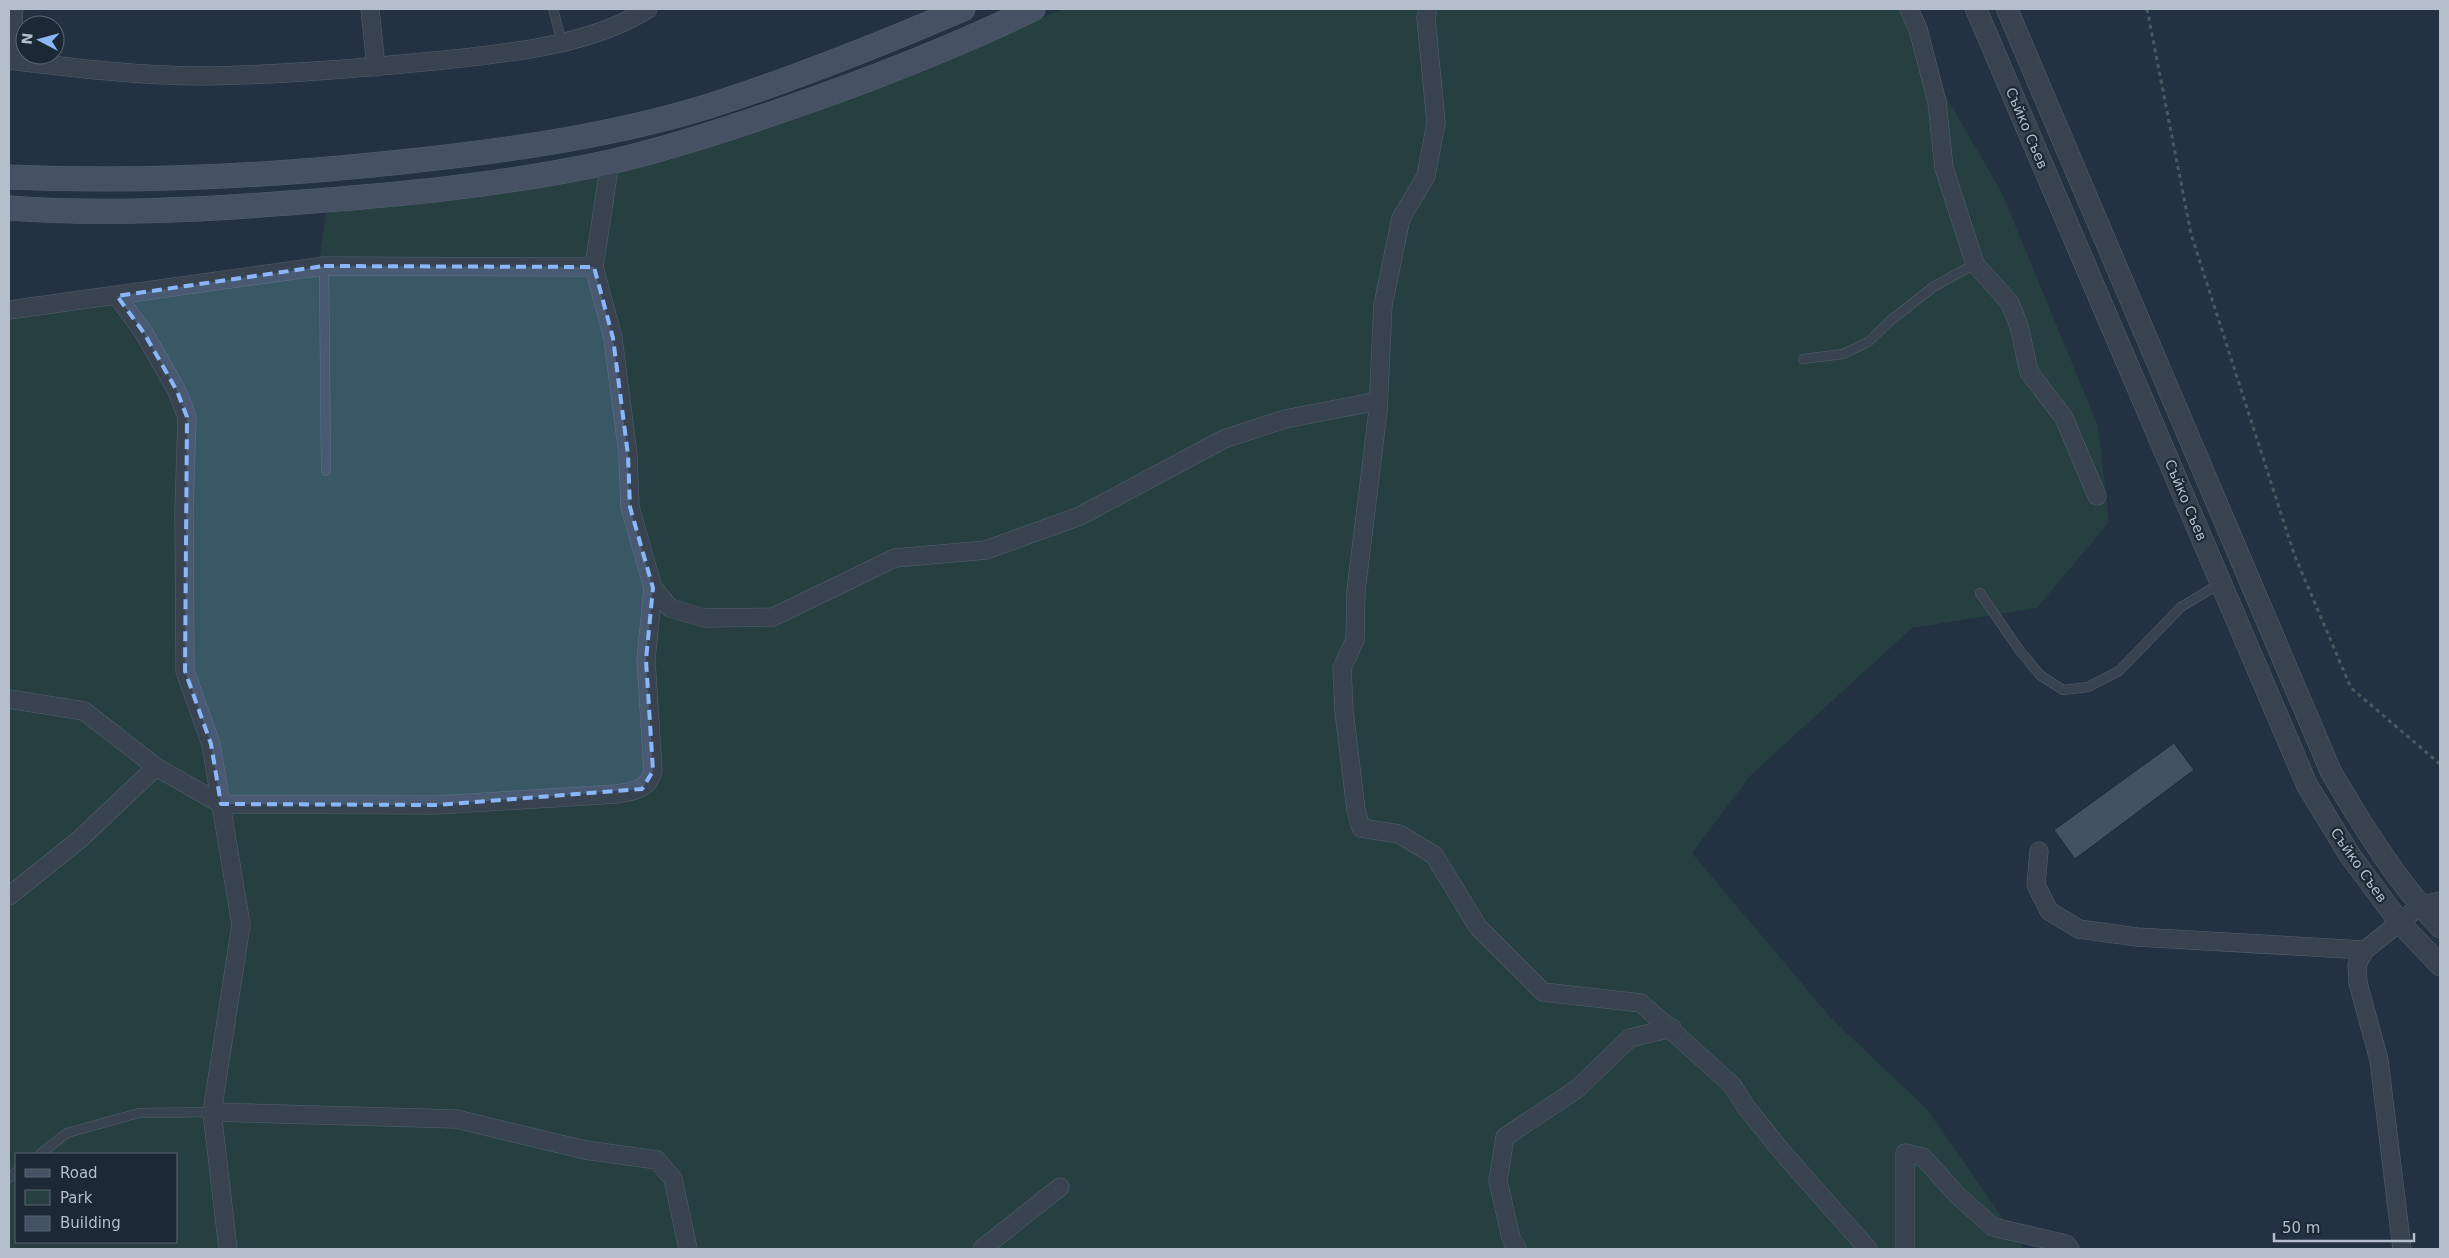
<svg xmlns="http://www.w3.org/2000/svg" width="2449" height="1258" font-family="'DejaVu Sans',sans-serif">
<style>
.green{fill:#263f41;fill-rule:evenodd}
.building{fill:#435162;stroke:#1f2a37}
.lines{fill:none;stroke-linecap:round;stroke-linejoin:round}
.service-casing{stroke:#56616e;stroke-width:10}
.minor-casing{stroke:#56616e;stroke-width:19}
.tertiary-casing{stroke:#56616e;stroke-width:22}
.secondary-casing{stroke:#56616e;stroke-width:25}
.path{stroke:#455c5e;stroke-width:3;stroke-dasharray:4 4;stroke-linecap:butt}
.service{stroke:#394350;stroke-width:9}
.minor{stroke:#394350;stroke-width:18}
.tertiary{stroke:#394350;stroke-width:21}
.secondary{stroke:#465263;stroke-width:24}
.marked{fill:#8ab7fb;fill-opacity:0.2;stroke:#8ab7fb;stroke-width:4;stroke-dasharray:10 6;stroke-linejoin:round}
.labels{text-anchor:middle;stroke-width:4.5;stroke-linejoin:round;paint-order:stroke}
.street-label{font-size:14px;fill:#b5becb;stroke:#1d2835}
</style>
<rect width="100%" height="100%" fill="#243140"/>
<path class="green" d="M 1063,9 L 1900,9 L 1910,34 L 2002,193 L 2098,426 L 2109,522 L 2037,608 L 1912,628 L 1751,775 L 1692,853 L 1831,1018 L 1927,1109 L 2024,1249 L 9,1249 L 9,315 L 318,269 L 326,213 L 477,194 L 922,68 ZM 16,1154 L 176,1154 L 176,1242 L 16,1242 Z"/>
<polygon class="building" points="2174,743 2194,770 2075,859 2054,830"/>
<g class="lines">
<defs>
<g id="service">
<polyline points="553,9 562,42"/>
<polyline points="324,266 326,471"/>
<polyline points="1803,359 1843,354 1868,342 1890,321 1933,287 1975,264"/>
<polyline points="1980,593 2020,651 2040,675 2063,690 2088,687 2119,671 2181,607 2221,583"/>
<polyline points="40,1154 67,1133 139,1113 212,1112"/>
<polyline points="9,1178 16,1172"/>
</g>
<g id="minor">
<polyline points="370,9 376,67"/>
<polyline points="1428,9 1426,18 1436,123 1426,176 1401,218 1383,305 1378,411 1356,591 1355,640 1342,668 1344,711 1356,810 1361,828 1399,834 1434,855 1478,927 1543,992 1641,1003 1732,1085 1746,1107 1783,1153 1868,1249"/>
<polyline points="1909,9 1918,29 1937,102 1944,168 1975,264 2010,303 2019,326 2029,372 2064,418 2097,496"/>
<path d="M 9,60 C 74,68 140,76 205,76 C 285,75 364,68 444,60 C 509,53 592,45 648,9"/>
<polyline points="10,60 14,9"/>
<polyline points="117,296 144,333 177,391 187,417 184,510 185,671 211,744 241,925 212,1112 228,1249"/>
<polyline points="9,310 324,266 594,267"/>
<polyline points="653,588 670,608 704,618 773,617 895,558 986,550 1080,516 1224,439 1285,419 1378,401"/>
<path d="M 9,699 L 84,711 L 156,767 L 221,804 L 436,805 L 617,794 C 635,791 648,790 653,771 L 646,660 L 653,588 L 630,507 L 628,455 L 613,338 L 594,267 L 610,162"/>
<polyline points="2039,851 2036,885 2049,911 2079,929 2137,937 2365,950"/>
<polyline points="9,896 80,839 156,767"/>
<polyline points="212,1112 456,1119 585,1150 657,1160 673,1179 688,1249"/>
<polyline points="982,1249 1060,1187"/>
<polyline points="1517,1249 1511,1238 1498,1181 1505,1137 1577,1089 1630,1038 1672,1028"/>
<polyline points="1905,1249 1905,1153 1923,1157 1957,1195 1993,1227 2066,1244 2070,1249"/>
<polyline points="2402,1249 2379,1060 2358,983 2357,965 2365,950 2420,906 2440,901"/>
</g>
<g id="tertiary">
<polyline points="1976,9 2307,785 2349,854 2400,923 2440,965"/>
<path d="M 2007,9 L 2331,772 C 2363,826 2396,881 2440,927"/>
</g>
<g id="secondary">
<path d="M 9,177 C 140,183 271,176 401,162 C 504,151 607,137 706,107 C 794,79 879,45 963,9"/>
<path d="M 9,208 C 102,215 196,210 289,203 C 396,195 505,185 610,162 C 667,149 722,131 777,112 C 865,82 950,49 1033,9"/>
</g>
</defs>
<use href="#service" class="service-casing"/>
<use href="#minor" class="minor-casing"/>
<use href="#tertiary" class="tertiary-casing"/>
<use href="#secondary" class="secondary-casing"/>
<polyline class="path" points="2147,9 2191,234 2294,554 2351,688 2440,764"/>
<use href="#service" class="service"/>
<use href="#minor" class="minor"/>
<use href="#tertiary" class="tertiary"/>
<use href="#secondary" class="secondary"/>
</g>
<path class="marked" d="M 324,266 L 594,267 L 613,338 L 628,455 L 630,507 L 653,588 L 646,660 L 653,771 L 642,789 L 436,805 L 221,804 L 211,744 L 185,671 L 187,417 L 177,391 L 144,333 L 117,296 Z"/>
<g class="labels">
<g class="street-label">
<text transform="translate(2027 128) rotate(67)" y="5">Съйко Съев</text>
<text transform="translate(2186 500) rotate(67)" y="5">Съйко Съев</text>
<text transform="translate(2359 865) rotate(55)" y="5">Съйко Съев</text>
</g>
</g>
<rect width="2449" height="1258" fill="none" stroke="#b5becb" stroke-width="20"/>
<rect x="15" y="1153" width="162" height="90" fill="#1d2835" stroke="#5a6471"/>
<rect x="25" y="1169" width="25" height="8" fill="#465263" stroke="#5a6471"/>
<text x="60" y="1178" font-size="15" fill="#b5becb">Road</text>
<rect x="25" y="1190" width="25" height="15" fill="#263f41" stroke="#5a6471"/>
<text x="60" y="1203" font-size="15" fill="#b5becb">Park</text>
<rect x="25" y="1216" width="25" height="15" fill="#435162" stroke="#5a6471"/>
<text x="60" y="1228" font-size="15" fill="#b5becb">Building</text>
<g transform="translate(40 40) rotate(276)"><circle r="24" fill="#1d2835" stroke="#5a6471"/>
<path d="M0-4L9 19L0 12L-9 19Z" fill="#8ab7fb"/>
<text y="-8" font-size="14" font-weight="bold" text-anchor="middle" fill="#b5becb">N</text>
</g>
<path d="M2274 1233v8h140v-8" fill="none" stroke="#b5becb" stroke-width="2.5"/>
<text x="2282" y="1233" font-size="15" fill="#b5becb" stroke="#1d2835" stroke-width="4" paint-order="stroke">50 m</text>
</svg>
